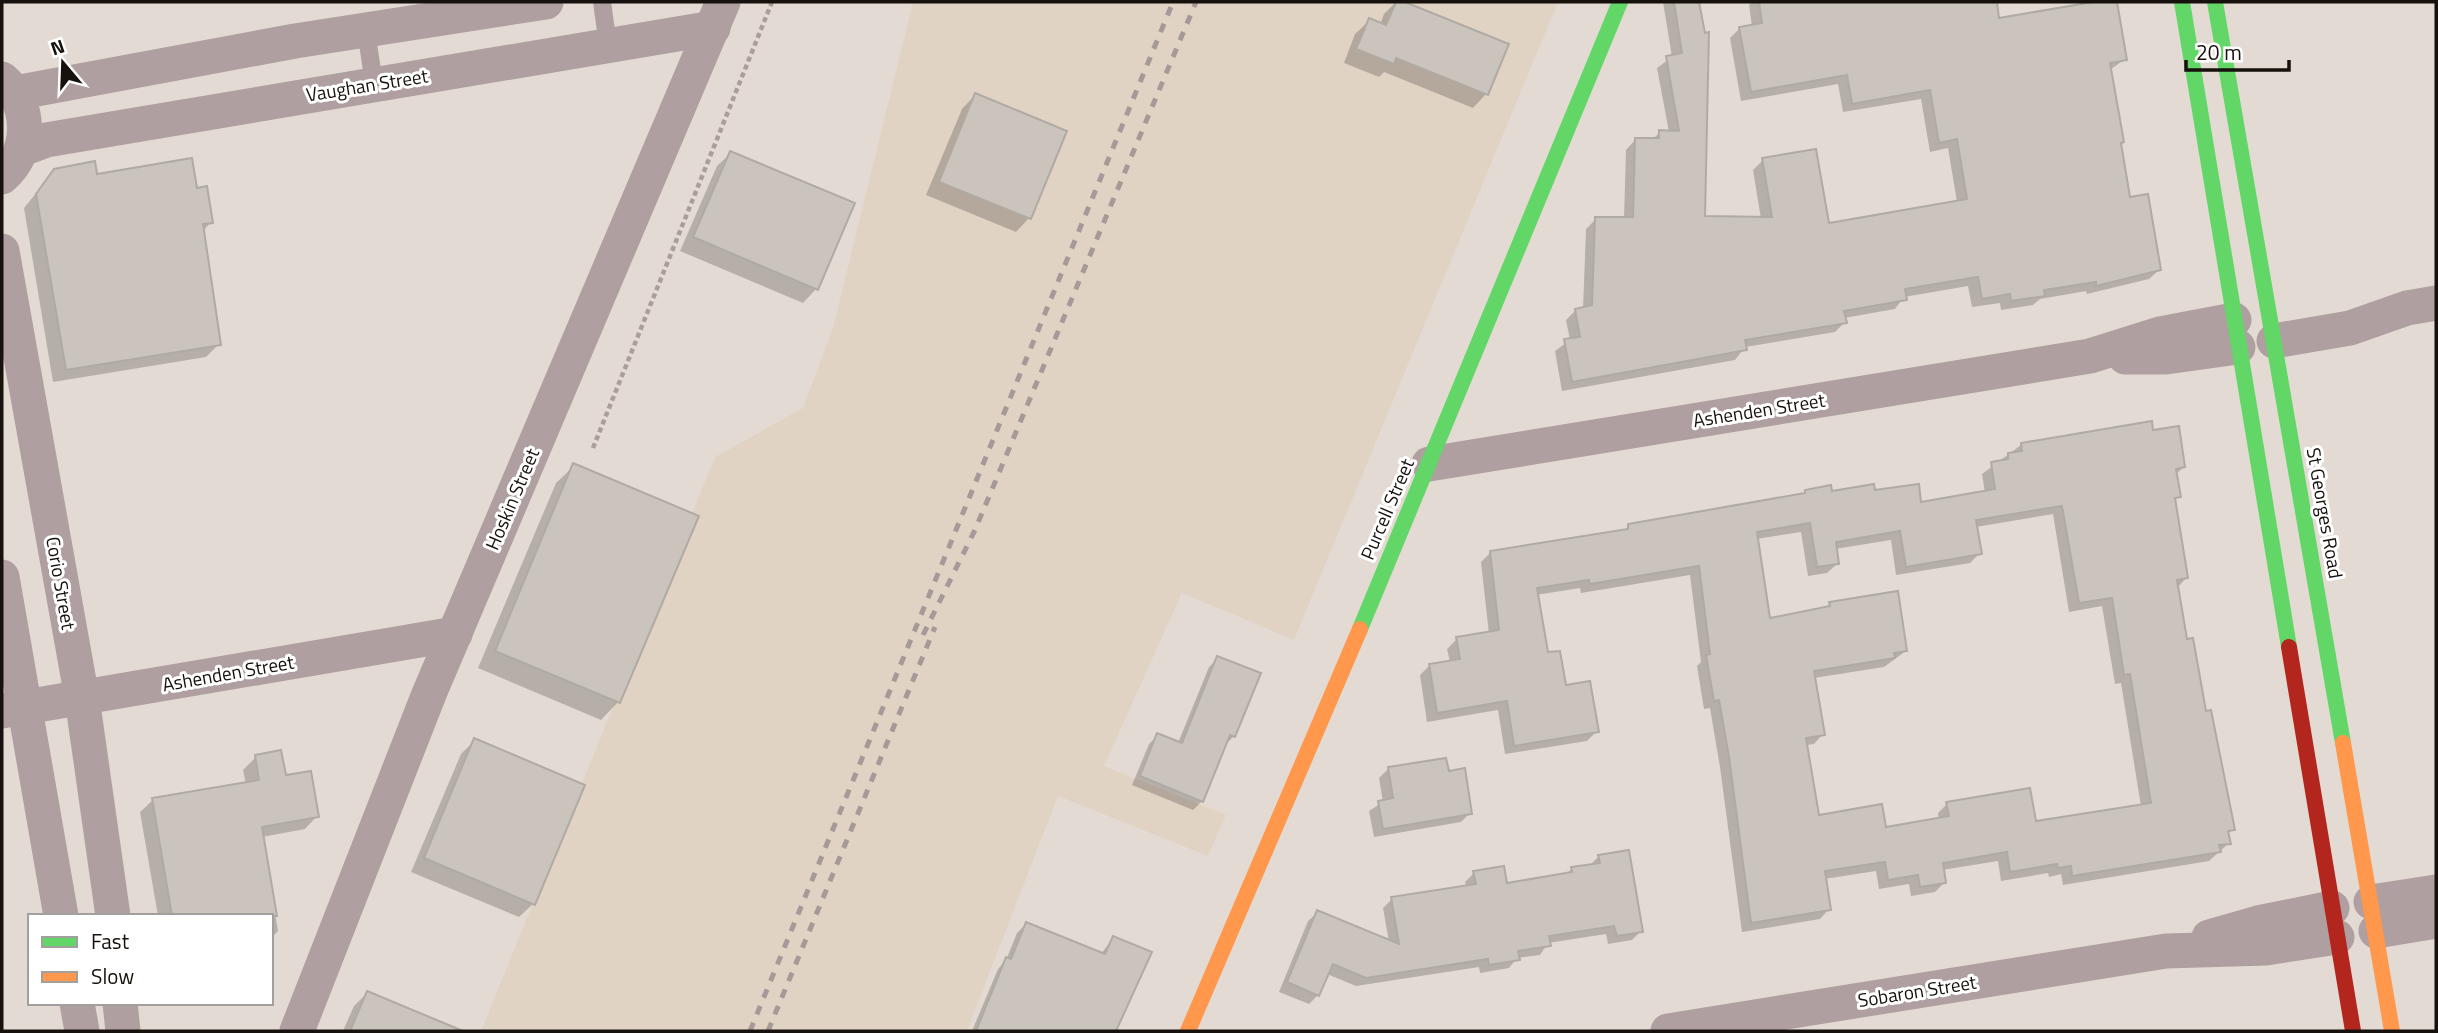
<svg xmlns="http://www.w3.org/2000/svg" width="2438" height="1033" font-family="'Titillium Web',sans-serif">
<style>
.built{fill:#e1d3c4}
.shadow{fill:#0003;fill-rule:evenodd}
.building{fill:#cac4bd;stroke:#b0aaa4;stroke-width:2;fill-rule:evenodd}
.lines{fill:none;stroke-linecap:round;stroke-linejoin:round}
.path{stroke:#a99e9c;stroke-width:4.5;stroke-dasharray:5 3.5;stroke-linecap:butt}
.lane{stroke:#af9fa0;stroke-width:18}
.street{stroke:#af9fa0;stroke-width:35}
.fast{stroke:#63d668;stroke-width:16}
.slow{stroke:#ff974d;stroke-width:16}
.jam{stroke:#b3261e;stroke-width:16}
.rail{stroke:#a59a98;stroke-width:5;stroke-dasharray:9 9;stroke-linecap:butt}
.labels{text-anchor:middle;stroke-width:6;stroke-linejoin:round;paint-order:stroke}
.street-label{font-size:19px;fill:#16110c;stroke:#fff}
</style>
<rect width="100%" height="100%" fill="#e3dbd3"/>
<polygon class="built" points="913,2 1558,2 1294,640 1182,593 1104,766 1226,815 1208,856 1058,796 967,1031 481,1031 715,457 803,408 833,328"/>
<g class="shadow">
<polygon points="1396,2 1507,45 1486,94 1473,108 1384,72 1379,77 1344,63 1355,34 1369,21 1380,25 1384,14"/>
<polygon points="1663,2 1697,2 1703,35 1704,218 1761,219 1753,170 1763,160 1828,225 1957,202 1948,148 1930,152 1921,99 1843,112 1838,84 1741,101 1730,38 1740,28 1752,26 1749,5 1752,2 1992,2 1998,20 2115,2 2125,59 2110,70 2122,142 2119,145 2129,199 2159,270 2149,279 2087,294 2086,291 2040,299 2033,305 2001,310 2000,303 1972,307 1968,286 1904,297 1895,309 1844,318 1845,322 1835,332 1745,347 1735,360 1562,391 1555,351 1570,340 1566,320 1576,310 1583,309 1586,229 1596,219 1624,219 1626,150 1635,140 1652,140 1660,132 1669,132 1657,68 1672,57"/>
<polygon points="975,95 1029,218 1016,232 926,195 962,109"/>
<polygon points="731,153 853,204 816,289 803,303 680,251 717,166"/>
<polygon points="55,170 196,190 211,222 203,231 219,344 206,357 53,382 24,208"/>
<path d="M 2152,432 L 2184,467 L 2175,475 L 2179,496 L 2174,501 L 2186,578 L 2177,588 L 2185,641 L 2233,829 L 2227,835 L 2229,843 L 2209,861 L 2063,885 L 2061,874 L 2049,877 L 2048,873 L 2001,881 L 1998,861 L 1942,870 L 1944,883 L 1935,892 L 1911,896 L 1909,884 L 1879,889 L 1876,871 L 1824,879 L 1829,909 L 1820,919 L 1742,932 L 1720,767 L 1710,708 L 1704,709 L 1697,666 L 1701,662 L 1690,575 L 1581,593 L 1580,588 L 1536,595 L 1546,654 L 1564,687 L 1597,731 L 1587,741 L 1505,754 L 1498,710 L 1427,722 L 1420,675 L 1430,665 L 1450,662 L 1447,649 L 1457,639 L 1489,634 L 1481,562 L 1491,552 L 1624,531 L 1629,526 L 1801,496 L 1806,491 L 1874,492 L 1920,504 L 1985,493 L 1982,474 L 2021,445 ZM 2053,514 L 2069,612 L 2102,606 L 2115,684 L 2121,683 L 2141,806 L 2034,823 L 1947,804 L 1938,813 L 1939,820 L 1885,829 L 1817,817 L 1806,745 L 1814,744 L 1823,734 L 1814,678 L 1884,667 L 1906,651 L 1830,604 L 1826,608 L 1769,620 L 1756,539 L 1801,532 L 1808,576 L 1827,573 L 1837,564 L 1835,549 L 1891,540 L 1896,575 L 1970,563 L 1980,553 L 1976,527 Z"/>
<polygon points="574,466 697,517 618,702 601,720 478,668 556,483"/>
<polygon points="1218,658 1234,736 1225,745 1202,801 1193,810 1132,785 1149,744 1158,735 1178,743 1209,667"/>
<polygon points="474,741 533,904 519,917 411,872 461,754"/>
<polygon points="256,757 285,777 317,816 305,829 262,837 278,931 271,938 271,916 158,916 140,812 153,800 246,784 243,770"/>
<polygon points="1388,769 1470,813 1461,822 1374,837 1369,811 1383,802 1379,778"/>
<polygon points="1599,856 1641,931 1632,940 1608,944 1606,934 1548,943 1540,955 1517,958 1509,968 1480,973 1479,967 1356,986 1327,974 1318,995 1309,1004 1279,992 1308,921 1318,912 1389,942 1383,908 1392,899 1466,887 1465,882 1474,873 1505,885 1565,875 1572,869 1589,866"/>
<polygon points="1026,924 1101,954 1113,938 1149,952 1114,1031 972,1031 998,969 1006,960 1017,933"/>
<polygon points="367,993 459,1031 343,1031 354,1006"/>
</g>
<g class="building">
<polygon points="1396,2 1405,2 1509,44 1488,95 1396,58 1394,64 1356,49 1369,18 1386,25"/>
<polygon points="1674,2 1699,2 1705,33 1709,32 1705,216 1772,217 1762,158 1816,149 1829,223 1967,199 1957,139 1939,143 1930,90 1852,104 1847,75 1751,92 1739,27 1762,23 1759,2 1997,2 1999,18 2093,2 2117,2 2127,60 2110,63 2124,142 2121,143 2130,197 2148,194 2161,270 2096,286 2096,282 2044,290 2045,296 2011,301 2010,294 1982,299 1978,277 1905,289 1907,300 1844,311 1847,323 1745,340 1747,350 1572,382 1564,339 1580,337 1575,309 1592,305 1595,217 1633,217 1635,138 1659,138 1659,130 1679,131 1666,56 1682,53"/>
<polygon points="975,93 1067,131 1031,219 939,182"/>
<polygon points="730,151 855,203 818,290 693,237"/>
<polygon points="192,158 197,188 207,186 213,223 203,224 221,345 66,370 36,194 54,169 95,161 97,174"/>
<path d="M 2152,421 L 2153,430 L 2179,426 L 2185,467 L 2176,469 L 2181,497 L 2175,498 L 2188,578 L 2177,580 L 2187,639 L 2193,638 L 2206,711 L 2211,710 L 2235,830 L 2228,831 L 2231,844 L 2219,845 L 2221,852 L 2072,876 L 2071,866 L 2058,868 L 2057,864 L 2010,872 L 2007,852 L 1943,863 L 1946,883 L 1920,887 L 1918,875 L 1888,880 L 1885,862 L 1825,871 L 1831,910 L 1751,923 L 1729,757 L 1719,700 L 1714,701 L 1706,655 L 1710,654 L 1699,566 L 1590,584 L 1589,580 L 1537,588 L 1548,652 L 1560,651 L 1566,685 L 1590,681 L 1599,732 L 1514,746 L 1507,701 L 1437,713 L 1429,664 L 1460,659 L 1456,637 L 1499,630 L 1490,551 L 1628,529 L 1628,524 L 1805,493 L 1805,490 L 1831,485 L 1832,491 L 1874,484 L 1875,490 L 1919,484 L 1921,502 L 1995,489 L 1991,462 L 2008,459 L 2008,453 L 2022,451 L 2021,443 ZM 2062,506 L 2079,603 L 2112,598 L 2124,675 L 2130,674 L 2151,803 L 2036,821 L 2030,788 L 1946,802 L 1949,816 L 1886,827 L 1882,804 L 1819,815 L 1806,738 L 1825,735 L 1814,671 L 1895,658 L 1894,653 L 1907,651 L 1898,591 L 1829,602 L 1830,606 L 1770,618 L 1757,532 L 1810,523 L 1817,567 L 1839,564 L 1836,542 L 1900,531 L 1906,567 L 1982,554 L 1976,520 Z"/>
<polygon points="573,463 699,516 620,703 495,651"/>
<polygon points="1217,656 1261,673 1235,737 1230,735 1203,802 1140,776 1157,733 1182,743"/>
<polygon points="474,738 585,785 535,905 424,858"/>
<polygon points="281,750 286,775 311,771 319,817 262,827 277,916 172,916 152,798 259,780 255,755"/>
<polygon points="1446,758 1449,771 1465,768 1472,814 1383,829 1378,801 1393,798 1388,767"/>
<polygon points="1629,850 1643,932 1617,936 1614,926 1549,936 1551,946 1518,951 1520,960 1489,965 1488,959 1366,978 1333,964 1319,996 1287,982 1317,910 1399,944 1391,897 1476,884 1473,871 1504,866 1507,883 1572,872 1571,867 1600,863 1598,855"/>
<polygon points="1026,922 1105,954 1113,936 1152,952 1116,1031 976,1031 1006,957 1011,959"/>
<polygon points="367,991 463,1031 350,1031"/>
</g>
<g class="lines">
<polyline class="path" points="593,448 772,2"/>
<g class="lane">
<polyline points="602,2 608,45"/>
<polyline points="366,30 374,84"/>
</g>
<g class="street">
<path d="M 2,79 C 32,105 32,151 2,177"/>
<polyline points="15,93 295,41 546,2"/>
<polyline points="22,149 46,140 713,28"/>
<polyline points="2,251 82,698 113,916"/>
<polyline points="2274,341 2350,328 2407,308 2436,303"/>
<polyline points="2125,357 2166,357 2238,347"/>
<polyline points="1429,464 2090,356 2160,334 2234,320"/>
<polyline points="2,577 61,916"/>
<polyline points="2,711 455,634"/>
<polyline points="2371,902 2436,892"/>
<polyline points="2376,931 2436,921"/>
<polyline points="2209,937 2258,923 2332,908"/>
<polyline points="77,1003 82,1031"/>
<polyline points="120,1003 123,1031"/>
<polyline points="297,1031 429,694 723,2"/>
<polyline points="1668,1031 2166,951 2266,948 2337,937"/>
</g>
<g class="fast">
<polyline points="2182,2 2289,647"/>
<polyline points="2215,2 2343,743"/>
<polyline points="1360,629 1620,2"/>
</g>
<g class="slow">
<polyline points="2343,743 2392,1031"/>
<polyline points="1188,1031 1360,629"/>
</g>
<polyline class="jam" points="2289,647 2353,1031"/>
<g class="rail">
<polyline points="923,635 975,530 1196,2"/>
<polyline points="750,1031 1173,2"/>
<polyline points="768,1031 935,627"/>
</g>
</g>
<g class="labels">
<g class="street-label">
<text transform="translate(367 85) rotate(-9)" y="7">Vaughan Street</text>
<text transform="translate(1759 410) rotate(-9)" y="7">Ashenden Street</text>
<text transform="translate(512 499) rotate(-67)" y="7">Hoskin Street</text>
<text transform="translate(1387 509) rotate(-67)" y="7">Purcell Street</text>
<text transform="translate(2325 513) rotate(80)" y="7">St Georges Road</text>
<text transform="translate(61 583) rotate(80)" y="7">Corio Street</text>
<text transform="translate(228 673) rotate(-10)" y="7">Ashenden Street</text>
<text transform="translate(1917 991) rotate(-9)" y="7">Sobaron Street</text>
</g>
</g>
<rect width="2438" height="1033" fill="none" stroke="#16110c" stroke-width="7"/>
<rect x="28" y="914" width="245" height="91" fill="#ffffff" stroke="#a2a09e" stroke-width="2"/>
<rect x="42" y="937" width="35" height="10" fill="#63d668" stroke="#a2a09e" stroke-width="2"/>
<text x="91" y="949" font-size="21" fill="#16110c">Fast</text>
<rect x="42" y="972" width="35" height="10" fill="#ff974d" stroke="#a2a09e" stroke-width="2"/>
<text x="91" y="984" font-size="21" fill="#16110c">Slow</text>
<g transform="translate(63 63) rotate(341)" stroke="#ffffff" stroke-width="5" paint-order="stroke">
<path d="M0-5L12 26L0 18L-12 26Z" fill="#16110c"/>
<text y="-10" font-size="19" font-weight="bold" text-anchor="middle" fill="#16110c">N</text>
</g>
<path d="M2186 60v10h103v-10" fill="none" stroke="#16110c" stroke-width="3.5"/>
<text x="2196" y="60" font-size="21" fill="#16110c" stroke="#ffffff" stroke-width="5" paint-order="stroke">20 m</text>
</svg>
